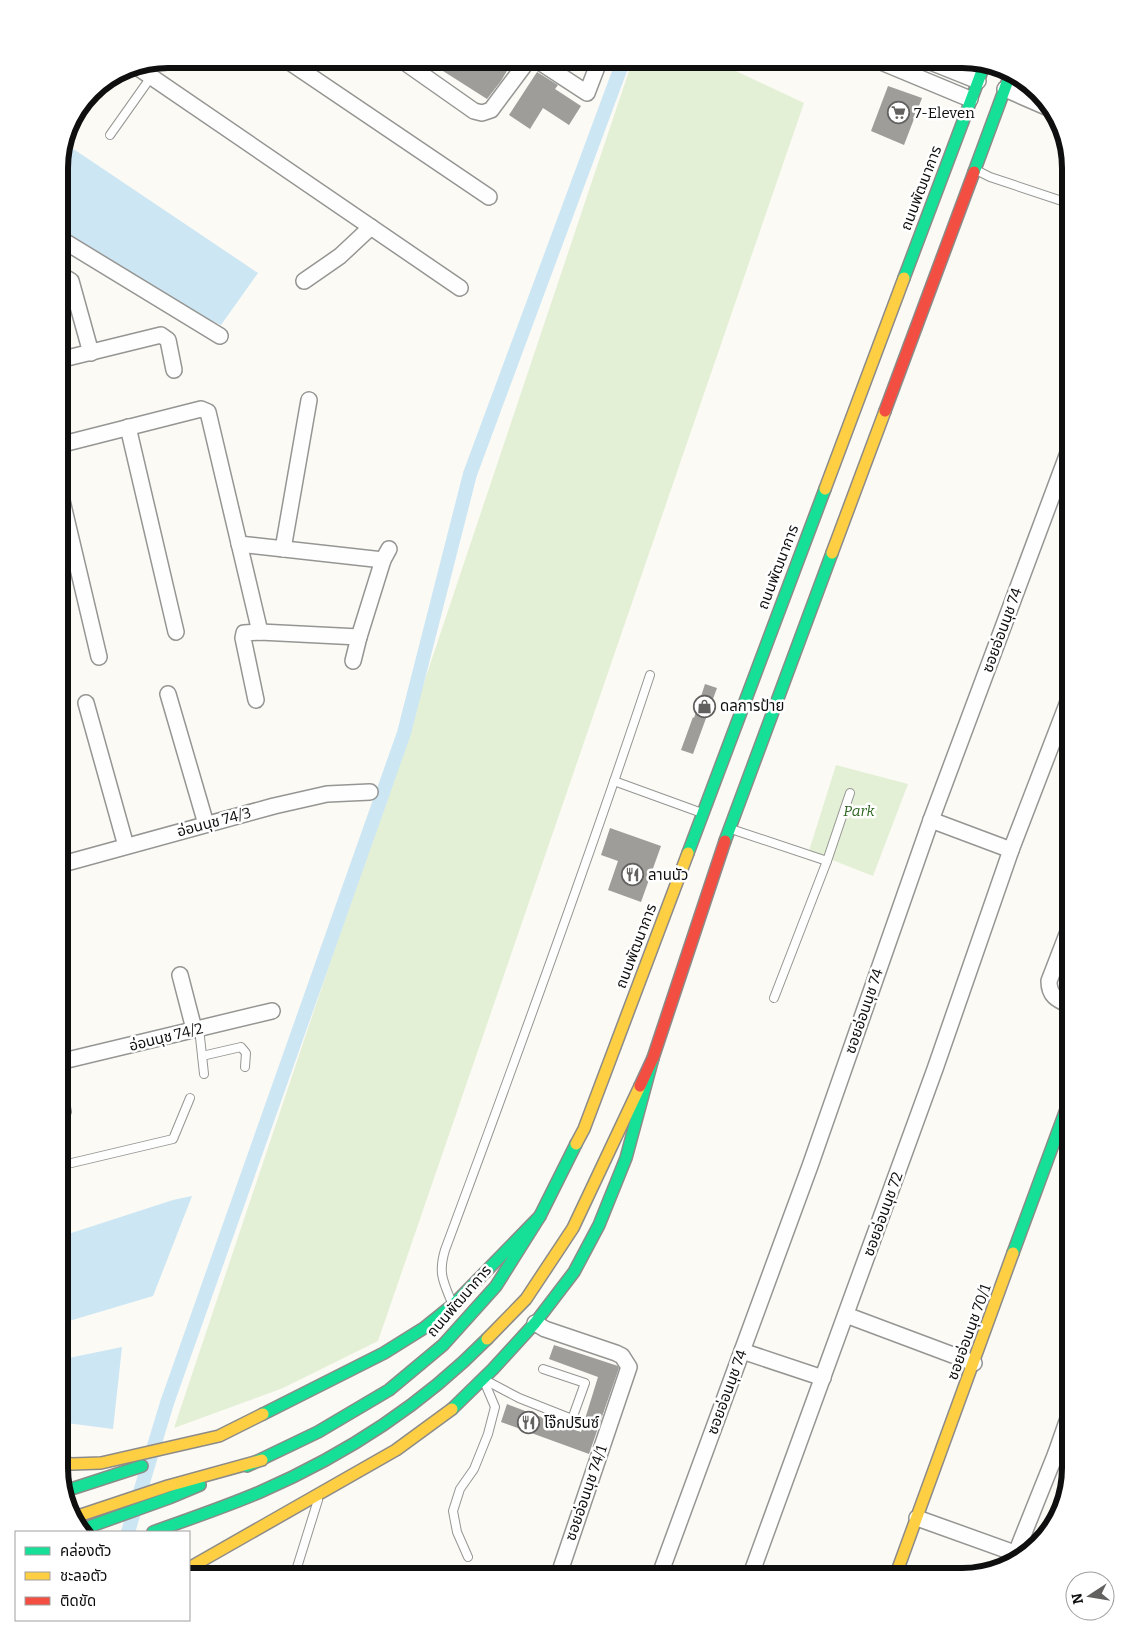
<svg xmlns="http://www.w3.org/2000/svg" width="1130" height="1636" font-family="Bitter,'Noto Sans Thai',serif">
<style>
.green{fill:#e4f0d6}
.water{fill:#cce6f4}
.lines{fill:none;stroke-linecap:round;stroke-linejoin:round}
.canal{stroke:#cce6f4;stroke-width:14}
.building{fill:#9f9d9a}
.lane-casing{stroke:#959593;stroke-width:10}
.street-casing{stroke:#959593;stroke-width:18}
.fast-casing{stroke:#8c8b89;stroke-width:14}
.slow-casing{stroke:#8c8b89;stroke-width:14}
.jam-casing{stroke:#8c8b89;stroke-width:14}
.lane{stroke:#fefefe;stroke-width:8}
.street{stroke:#fefefe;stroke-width:15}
.fast{stroke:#16e098;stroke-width:11}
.slow{stroke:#ffcf43;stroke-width:11}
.jam{stroke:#f24e42;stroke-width:11}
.labels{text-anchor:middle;stroke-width:5;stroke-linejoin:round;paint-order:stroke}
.poi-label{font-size:15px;fill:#0f0f0f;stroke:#fff;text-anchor:start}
.street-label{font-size:15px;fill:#0f0f0f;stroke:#fff}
.park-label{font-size:15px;font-style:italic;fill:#2e6521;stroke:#fff}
.rim{fill:none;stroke:#0f0f0f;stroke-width:6}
</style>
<rect width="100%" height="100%" fill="#fbfaf5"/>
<g class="green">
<polygon points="633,59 710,59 804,103 378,1341 283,1388 174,1428"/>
<polygon points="836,765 908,784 873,876 809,851"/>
</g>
<g class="water">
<polygon points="63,142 258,273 221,325 149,292 59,232 59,160"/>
<polygon points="192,1196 153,1296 59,1324 59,1237 173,1200"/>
<polygon points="122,1347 113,1429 59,1422 59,1360"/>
</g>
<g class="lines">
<polyline class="canal" points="128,1532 167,1403 404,733 470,474 624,59"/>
</g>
<g class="building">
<polygon points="427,59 514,59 501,81 487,99 443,71 444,70"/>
<polygon points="537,72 558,85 555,89 581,106 569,125 543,108 530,129 509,115"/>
<polygon points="888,86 922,98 904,145 871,131"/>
<polygon points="705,684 717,688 693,754 681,750 693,717 694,718"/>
<polygon points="610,828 661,846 641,902 608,890 618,861 601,855"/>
<polygon points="554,1345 618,1366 619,1368 589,1454 501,1422 507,1404 581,1432 598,1377 549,1359"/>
</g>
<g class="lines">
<defs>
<g id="lane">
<polyline points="110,135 151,77"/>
<polyline points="976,170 990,177 1071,204"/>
<polyline points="614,781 702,813"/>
<polyline points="731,829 827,861"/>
<polyline points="774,998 827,861 850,793"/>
<polyline points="199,1028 204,1074"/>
<polyline points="202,1056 241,1047 246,1053 245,1067"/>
<polyline points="59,1072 67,1112"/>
<polyline points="59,1166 173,1139 190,1098"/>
<path d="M 452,1303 C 443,1281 438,1273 445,1250 C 516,1059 586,868 650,675"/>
<polyline points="485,1380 519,1398 572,1419 585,1383 543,1369"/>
<polyline points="468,1557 457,1532 453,1511 460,1489 474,1469 488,1434 495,1407 484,1381"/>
<polyline points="294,1577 318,1500"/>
</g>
<g id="street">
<polyline points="285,59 489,197"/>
<polyline points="400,59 474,111 482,113 491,110 529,59"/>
<polyline points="535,59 587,93 600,59"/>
<polyline points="874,59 970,99"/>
<polyline points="923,59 978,81"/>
<polyline points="134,65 460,288"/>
<polyline points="1005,89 1053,110"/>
<polyline points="59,238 220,336"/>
<polyline points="59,279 66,278 71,281 91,353"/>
<polyline points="304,281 340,256 371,227"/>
<polyline points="59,360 161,335 168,340 174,370"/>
<polyline points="128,427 176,632"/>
<polyline points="59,445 201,409 208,412 260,632"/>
<polyline points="59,488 99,657"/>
<polyline points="239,544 383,560"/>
<polyline points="283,549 309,400"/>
<polyline points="353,661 359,637 383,560 389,549"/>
<polyline points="168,694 206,824"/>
<polyline points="256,700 243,638 244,633 260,632 359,637"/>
<polyline points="86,703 126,846"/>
<polyline points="931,820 1011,850"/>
<polyline points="59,865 274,806 327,794 370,792"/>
<polyline points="180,975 194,1029"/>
<path d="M 1071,1006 C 1058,1000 1049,997 1049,981 L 1071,924"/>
<polyline points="59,1062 272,1011"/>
<polyline points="846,1315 974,1363"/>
<polyline points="535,1323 545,1329 616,1353 622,1356 629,1367 558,1577"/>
<polyline points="742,1351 823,1378"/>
<polyline points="1071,1459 1056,1453 1071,1410"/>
<polyline points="917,1518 1023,1556"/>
<polyline points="1016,1553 1056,1453"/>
<polyline points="659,1577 810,1166 931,820 1071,445"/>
<polyline points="750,1577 935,1069 1011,850 1071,694"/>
</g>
<g id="fast">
<polyline points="974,172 1011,72"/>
<polyline points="904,278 985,63"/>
<polyline points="725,841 832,553"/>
<polyline points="688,853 825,489"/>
<polyline points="1013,1253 1071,1096"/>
<polyline points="452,1409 493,1369 535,1323 574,1272 599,1225 626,1158 653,1058"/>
<polyline points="263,1414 384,1353 424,1328 455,1303 540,1216"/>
<polyline points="247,1466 318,1432 389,1390 443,1345 496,1286 540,1216 576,1144"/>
<polyline points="65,1491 142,1466"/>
<polyline points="80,1530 169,1498 200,1485"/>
<path d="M 153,1532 C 189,1519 225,1507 260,1492 C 345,1455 422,1405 487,1339"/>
</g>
<g id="slow">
<polyline points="825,489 904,278"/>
<polyline points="832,553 885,411"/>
<polyline points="576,1144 584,1129 688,853"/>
<polyline points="487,1339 526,1299 573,1228 640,1086"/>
<polyline points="59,1462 72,1464 101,1463 219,1436 263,1414"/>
<polyline points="72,1518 168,1486 262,1460"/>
<polyline points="189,1568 396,1450 452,1409"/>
<polyline points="895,1577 1013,1253"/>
</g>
<g id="jam">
<polyline points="885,411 974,172"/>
<polyline points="640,1086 653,1058 725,841"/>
</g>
</defs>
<use href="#lane" class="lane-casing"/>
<use href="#street" class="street-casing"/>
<use href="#fast" class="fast-casing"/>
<use href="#slow" class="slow-casing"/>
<use href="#jam" class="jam-casing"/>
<use href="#lane" class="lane"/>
<use href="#street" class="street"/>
<use href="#fast" class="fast"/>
<use href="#slow" class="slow"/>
<use href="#jam" class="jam"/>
</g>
<defs>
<symbol id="supermarket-ring" viewBox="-11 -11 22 22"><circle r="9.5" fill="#fff" stroke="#626160" stroke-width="1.5"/><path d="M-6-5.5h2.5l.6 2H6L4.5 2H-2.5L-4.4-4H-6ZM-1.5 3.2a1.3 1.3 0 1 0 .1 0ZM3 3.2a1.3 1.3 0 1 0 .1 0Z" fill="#626160"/></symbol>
<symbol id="shop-ring" viewBox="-11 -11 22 22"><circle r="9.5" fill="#fff" stroke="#626160" stroke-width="1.5"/><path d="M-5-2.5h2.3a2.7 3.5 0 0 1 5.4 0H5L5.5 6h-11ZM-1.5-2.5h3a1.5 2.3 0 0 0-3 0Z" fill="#626160"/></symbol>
<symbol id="restaurant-ring" viewBox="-11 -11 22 22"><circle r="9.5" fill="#fff" stroke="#626160" stroke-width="1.5"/><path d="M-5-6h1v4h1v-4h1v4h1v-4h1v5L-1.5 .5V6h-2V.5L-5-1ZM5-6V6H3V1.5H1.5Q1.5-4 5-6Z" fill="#626160"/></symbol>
</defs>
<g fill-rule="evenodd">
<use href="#supermarket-ring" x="886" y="100" width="25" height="25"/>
<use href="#shop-ring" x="692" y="694" width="25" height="25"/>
<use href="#restaurant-ring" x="620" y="862" width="25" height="25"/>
<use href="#restaurant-ring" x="516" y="1410" width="25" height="25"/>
</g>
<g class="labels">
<g class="poi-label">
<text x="914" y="118">7-Eleven</text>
<text x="720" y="711">ดลการป้าย</text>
<text x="648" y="880">ลานนัว</text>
<text x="544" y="1428">โจ๊กปรินซ์</text>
</g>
<g class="street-label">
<text transform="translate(921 188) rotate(-69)" y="5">ถนนพัฒนาการ</text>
<text transform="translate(778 567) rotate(-69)" y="5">ถนนพัฒนาการ</text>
<text transform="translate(1002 630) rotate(-70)" y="5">ซอยอ่อนนุช 74</text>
<text transform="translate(214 822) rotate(-15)" y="5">อ่อนนุช 74/3</text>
<text transform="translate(636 946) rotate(-69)" y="5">ถนนพัฒนาการ</text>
<text transform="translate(864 1011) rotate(-71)" y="5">ซอยอ่อนนุช 74</text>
<text transform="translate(166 1037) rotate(-14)" y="5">อ่อนนุช 74/2</text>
<text transform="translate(883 1214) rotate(-70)" y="5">ซอยอ่อนนุช 72</text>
<text transform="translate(459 1301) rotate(-49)" y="5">ถนนพัฒนาการ</text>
<text transform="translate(969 1332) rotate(-70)" y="5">ซอยอ่อนนุช 70/1</text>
<text transform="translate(727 1392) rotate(-70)" y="5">ซอยอ่อนนุช 74</text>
<text transform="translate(586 1493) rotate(-71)" y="5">ซอยอ่อนนุช 74/1</text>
</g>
<g class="park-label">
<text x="859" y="816">Park</text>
</g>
</g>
<path d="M0 0H1130V1636H0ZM168 68H962A100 100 0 0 1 1062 168V1468A100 100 0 0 1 962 1568H168A100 100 0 0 1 68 1468V168A100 100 0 0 1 168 68Z" fill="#fff" fill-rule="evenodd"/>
<path class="rim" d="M168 68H962A100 100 0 0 1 1062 168V1468A100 100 0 0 1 962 1568H168A100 100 0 0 1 68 1468V168A100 100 0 0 1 168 68Z"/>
<rect x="15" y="1531" width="175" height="90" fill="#ffffff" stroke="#9f9f9f"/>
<rect x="25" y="1547" width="25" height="8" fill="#16e098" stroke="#9f9f9f"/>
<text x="60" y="1556" font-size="15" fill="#0f0f0f">คล่องตัว</text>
<rect x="25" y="1572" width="25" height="8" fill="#ffcf43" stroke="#9f9f9f"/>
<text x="60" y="1581" font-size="15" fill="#0f0f0f">ชะลอตัว</text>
<rect x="25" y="1597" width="25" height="8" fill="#f24e42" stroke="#9f9f9f"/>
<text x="60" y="1606" font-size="15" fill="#0f0f0f">ติดขัด</text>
<g transform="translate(1090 1596) rotate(258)"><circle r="24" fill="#ffffff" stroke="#9f9f9f"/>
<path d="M0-4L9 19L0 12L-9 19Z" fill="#626160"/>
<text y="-8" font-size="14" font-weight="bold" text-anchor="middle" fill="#0f0f0f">N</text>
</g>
</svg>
